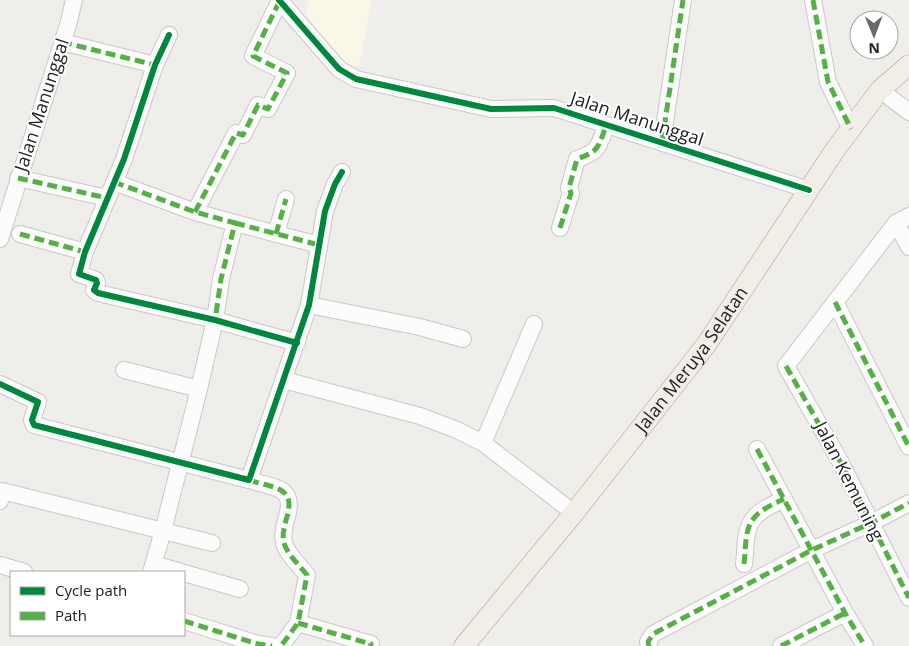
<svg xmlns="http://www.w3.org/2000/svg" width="909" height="646" font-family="'Open Sans',sans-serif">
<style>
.education{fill:#f8f7e8}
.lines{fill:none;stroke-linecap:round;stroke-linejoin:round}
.minor-casing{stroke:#c9c8c7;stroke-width:18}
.major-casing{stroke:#a79c86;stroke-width:21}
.minor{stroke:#fdfcfc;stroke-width:16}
.major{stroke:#f3ede7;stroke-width:20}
.quiet{stroke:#55b145;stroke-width:5;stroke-dasharray:10 5;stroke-linecap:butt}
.cycleway-casing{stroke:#fff;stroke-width:9}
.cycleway{stroke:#00873e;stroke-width:6}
.labels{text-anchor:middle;stroke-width:4;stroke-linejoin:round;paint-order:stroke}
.street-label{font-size:18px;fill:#222;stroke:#fff}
</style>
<rect width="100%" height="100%" fill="#f0eeeb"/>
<polygon class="education" points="309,0 372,0 359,66 338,63 306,13"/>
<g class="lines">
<defs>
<g id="minor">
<polyline points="279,0 339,69 356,79 491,109 554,108 809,190"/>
<polyline points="813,0 828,82 851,129"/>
<polyline points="169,35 155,65 124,159 85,252 79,274 96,280 97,283 94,290 98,293 215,320 297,343"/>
<polyline points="62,42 155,65"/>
<polyline points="880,90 909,112"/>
<polyline points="662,142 683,0"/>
<polyline points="18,178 107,198"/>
<polyline points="114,182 195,212 235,223 221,279 215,320 199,389 163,531 151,572"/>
<polyline points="195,212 236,133 243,135 258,105 268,109 287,73 253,56 280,0"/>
<polyline points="909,216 896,223 786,366 841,463 909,598"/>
<polyline points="235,223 319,245"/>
<polyline points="896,223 909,247"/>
<path d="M 560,228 L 571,193 L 569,188 L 577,159 C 600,151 598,147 606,126"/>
<polyline points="20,234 85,252"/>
<polyline points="276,234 286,199"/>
<polyline points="0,239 68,25 74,0"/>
<polyline points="835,302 909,447"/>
<polyline points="309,305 420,327 463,339"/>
<polyline points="124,370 199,389"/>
<polyline points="284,380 420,416 457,430 483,443 574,513"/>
<polyline points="0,384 38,402 32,420 34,425 249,480 309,305 325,211 335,184 342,172"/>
<polyline points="483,443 534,324"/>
<polyline points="757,449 845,613 865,646"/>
<path d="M 249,480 C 276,489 297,486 286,520 C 284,528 282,535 284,543 C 287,554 300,566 307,575 L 298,623 L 281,646"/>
<polyline points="0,501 2,491 212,543"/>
<polyline points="154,564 181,572"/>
<path d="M 744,564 C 746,550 744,529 754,518 C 761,509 774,504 784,499"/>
<polyline points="0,565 24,572"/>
<polyline points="184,573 240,589"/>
<polyline points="184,621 258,644 272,646"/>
<polyline points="298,623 371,644 370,646"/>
<polyline points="649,646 648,642 653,634 812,550 871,523 909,503"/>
<polyline points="781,646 845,613"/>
</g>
<g id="major">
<path id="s1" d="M 464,646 L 574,513 L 706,345 L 835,150 L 880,90 L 909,65"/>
</g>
</defs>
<use href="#minor" class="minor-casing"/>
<use href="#major" class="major-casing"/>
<use href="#minor" class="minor"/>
<use href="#major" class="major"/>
<g class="quiet">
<polyline points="813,0 828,82 851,129"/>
<polyline points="62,42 155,65"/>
<polyline points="662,142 683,0"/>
<polyline points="18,178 107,198"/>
<polyline points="114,182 195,212 235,223 221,279 215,320"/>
<polyline points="195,212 236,133 243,135 258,105 268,109 287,73 253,56 280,0"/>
<polyline points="235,223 319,245"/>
<path d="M 560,228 L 571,193 L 569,188 L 577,159 C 600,151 598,147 606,126"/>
<polyline points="20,234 85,252"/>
<polyline points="276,234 286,199"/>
<polyline points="835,302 909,447"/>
<polyline points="786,366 841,463 909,598"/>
<polyline points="757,449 845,613 865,646"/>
<path d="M 249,480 C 276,489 297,486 286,520 C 284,528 282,535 284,543 C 287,554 300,566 307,575 L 298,623 L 281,646"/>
<path d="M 744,564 C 746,550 744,529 754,518 C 761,509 774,504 784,499"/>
<polyline points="184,621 258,644 272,646"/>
<polyline points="298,623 371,644 370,646"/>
<polyline points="649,646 648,642 653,634 812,550 871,523 909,503"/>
<polyline points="781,646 845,613"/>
</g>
<defs>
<g id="cycleway">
<polyline points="279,0 339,69 356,79 491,109 554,108 809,190"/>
<polyline points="169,35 155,65 124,159 85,252 79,274 96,280 97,283 94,290 98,293 215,320 297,343"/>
<polyline points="0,384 38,402 32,420 34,425 249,480 309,305 325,211 335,184 342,172"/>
</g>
</defs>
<use href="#cycleway" class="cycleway-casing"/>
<use href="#cycleway" class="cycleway"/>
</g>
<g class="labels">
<g class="street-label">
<text transform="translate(42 105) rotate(-72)" y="6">Jalan Manunggal</text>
<text transform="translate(637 119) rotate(18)" y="6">Jalan Manunggal</text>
<text dy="6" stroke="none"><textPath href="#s1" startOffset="366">Jalan Meruya Selatan</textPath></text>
<text transform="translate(849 481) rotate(63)" y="6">Jalan Kemuning</text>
</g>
</g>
<rect x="10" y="571" width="175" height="65" fill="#ffffff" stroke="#a7a7a7"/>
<rect x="20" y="587" width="25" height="8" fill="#00873e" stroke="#a7a7a7"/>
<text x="55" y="596" font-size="15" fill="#222222">Cycle path</text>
<rect x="20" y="612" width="25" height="8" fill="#55b145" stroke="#a7a7a7"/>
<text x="55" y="621" font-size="15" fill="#222222">Path</text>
<g transform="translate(874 35) rotate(179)"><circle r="24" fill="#ffffff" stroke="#a7a7a7"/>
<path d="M0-4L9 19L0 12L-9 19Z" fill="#6a6968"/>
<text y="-8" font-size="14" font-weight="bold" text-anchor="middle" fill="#222222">N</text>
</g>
</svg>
